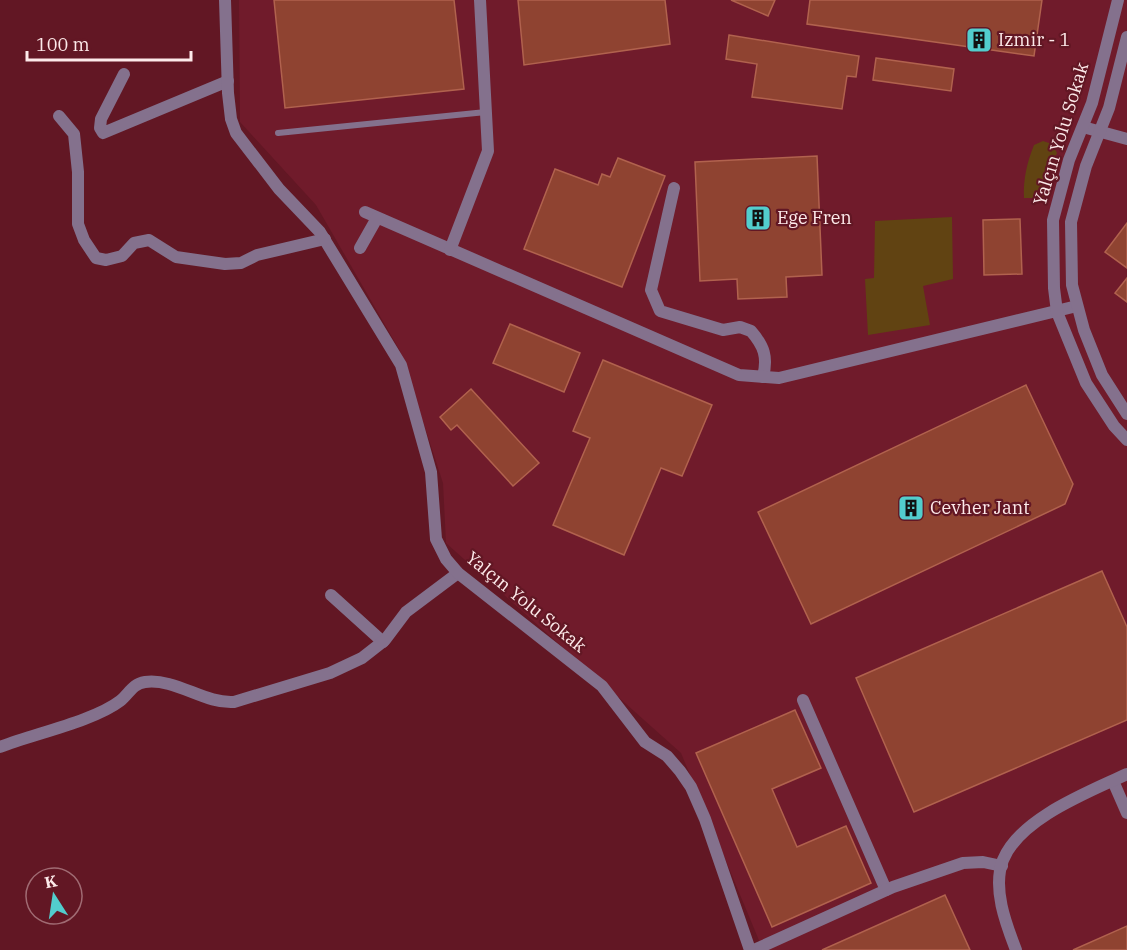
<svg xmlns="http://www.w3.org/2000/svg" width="1127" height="950" font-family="'IBM Plex Serif',serif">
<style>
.built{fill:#701b2b}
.green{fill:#614312}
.building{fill:#8f4331;stroke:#b1624e;stroke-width:1.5}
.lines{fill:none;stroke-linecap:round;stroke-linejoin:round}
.service{stroke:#84718d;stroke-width:6}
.minor{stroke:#84718d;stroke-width:12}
.tertiary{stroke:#84718d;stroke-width:12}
.labels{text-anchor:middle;stroke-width:4.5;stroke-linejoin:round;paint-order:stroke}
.poi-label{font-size:18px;fill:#fdeaea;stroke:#621724;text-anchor:start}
.street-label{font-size:18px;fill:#fdeaea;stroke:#621724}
</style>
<rect width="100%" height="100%" fill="#621724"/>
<polygon class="built" points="239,0 1127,0 1127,950 763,950 681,753 446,543 443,483 400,351 316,205 240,122"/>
<g class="green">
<path d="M 1043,141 L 1052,144 L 1057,153 L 1047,174 L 1048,190 L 1043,198 L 1024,198 C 1023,180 1027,162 1034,145 Z"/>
<polygon points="952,217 953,279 923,286 930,325 868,335 865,279 874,278 875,221"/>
</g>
<g class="building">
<polygon points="274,0 454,0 464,89 285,108"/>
<polygon points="518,0 665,0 670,44 524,65"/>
<polygon points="731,0 775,0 768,16"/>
<polygon points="810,0 1042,0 1034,56 807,24"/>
<polygon points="729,35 859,56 856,77 847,76 842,109 752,97 757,64 726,59"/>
<polygon points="876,58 954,69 951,91 873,80"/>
<polygon points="817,156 822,275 786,277 787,297 738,299 737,279 700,281 695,162"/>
<polygon points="618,158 665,176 622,287 524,249 555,169 598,185 602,174 610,177"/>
<polygon points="1020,219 1022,274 984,275 983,220"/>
<polygon points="1127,223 1127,268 1105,252"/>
<polygon points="1127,278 1127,302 1115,293"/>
<polygon points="510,324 580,353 564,392 493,363"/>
<polygon points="603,360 712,405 682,476 661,468 624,555 553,525 590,438 573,431"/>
<polygon points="1026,385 1073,484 1065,504 811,624 758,512"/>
<polygon points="471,389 539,463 513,486 457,425 451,430 440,417"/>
<polygon points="1102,571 1127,627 1127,720 914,812 856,678"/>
<polygon points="795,710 821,768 772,789 797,847 846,826 871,883 772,927 696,753"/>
<polygon points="945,895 970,950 822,950"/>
<polygon points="1127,926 1127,950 1073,950"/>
</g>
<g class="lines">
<polyline class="service" points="278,133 486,112"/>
<g class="minor">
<polyline points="124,74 101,119 100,128 103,133 228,81"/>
<polyline points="59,116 74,134 78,172 78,224 84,240 96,258 106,260 122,256 134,243 149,240 176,257 225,264 241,263 257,255 325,239"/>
<polyline points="1083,127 1127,139"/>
<path d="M 674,188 L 651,290 L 660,311 L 723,330 L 740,327 L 751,331 C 764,346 768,357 763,377"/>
<polyline points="365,212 739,375 779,378 1077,306"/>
<polyline points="360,248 377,218"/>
<polyline points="450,250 488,151 480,0"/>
<polyline points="331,595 383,642"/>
<polyline points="803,700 886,890"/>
<path d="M 0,747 C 33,734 94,721 120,701 C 129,694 132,684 145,682 C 176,678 204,704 234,702 L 330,673 L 362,658 L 385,640 L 406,612 L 458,573"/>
<polyline points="1113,781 1127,813"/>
<polyline points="754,950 893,887 963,863 983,862 1002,866"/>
<path d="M 1016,950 C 1006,924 992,888 1003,860 C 1020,818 1089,792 1127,774"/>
</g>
<g class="tertiary">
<polyline points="225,0 228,93 231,119 236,133 279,189 320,232 401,365 431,472 436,539 446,559 458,573 602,686 645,742 667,756 680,771 691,787 705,819 750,950"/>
<polyline points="1118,0 1092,103 1069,160 1053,220 1054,288 1057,312 1086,383 1114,426 1127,440"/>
<polyline points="1127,37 1109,108 1086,166 1071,222 1072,285 1084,330 1102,375 1127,414"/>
</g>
</g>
<defs>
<symbol id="building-square" viewBox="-11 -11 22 22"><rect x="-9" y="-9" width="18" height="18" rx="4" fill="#52cdcd" stroke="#621724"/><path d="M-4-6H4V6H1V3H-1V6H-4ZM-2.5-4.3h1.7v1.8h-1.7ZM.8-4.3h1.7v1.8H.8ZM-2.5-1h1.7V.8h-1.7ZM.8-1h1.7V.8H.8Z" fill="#111"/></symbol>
</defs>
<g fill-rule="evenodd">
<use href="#building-square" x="964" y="25" width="30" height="30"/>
<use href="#building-square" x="743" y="203" width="30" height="30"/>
<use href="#building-square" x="896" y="493" width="30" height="30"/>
</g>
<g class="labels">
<g class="poi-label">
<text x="998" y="46">Izmir - 1</text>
<text x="777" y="224">Ege Fren</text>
<text x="930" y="514">Cevher Jant</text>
</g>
<g class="street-label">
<text transform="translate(1061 134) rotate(-73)" y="6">Yalçın Yolu Sokak</text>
<text transform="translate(526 602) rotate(39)" y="6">Yalçın Yolu Sokak</text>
</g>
</g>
<g transform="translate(54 896) rotate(348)"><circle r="28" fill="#621724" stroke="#a06b73" stroke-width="1.5"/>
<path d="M0-4.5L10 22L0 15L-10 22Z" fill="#52cdcd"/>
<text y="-9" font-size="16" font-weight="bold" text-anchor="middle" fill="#fdeaea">K</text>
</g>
<path d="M27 51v9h164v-9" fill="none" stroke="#fdeaea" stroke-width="3"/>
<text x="36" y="51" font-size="18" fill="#fdeaea" stroke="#621724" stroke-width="4.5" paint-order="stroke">100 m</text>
</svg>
